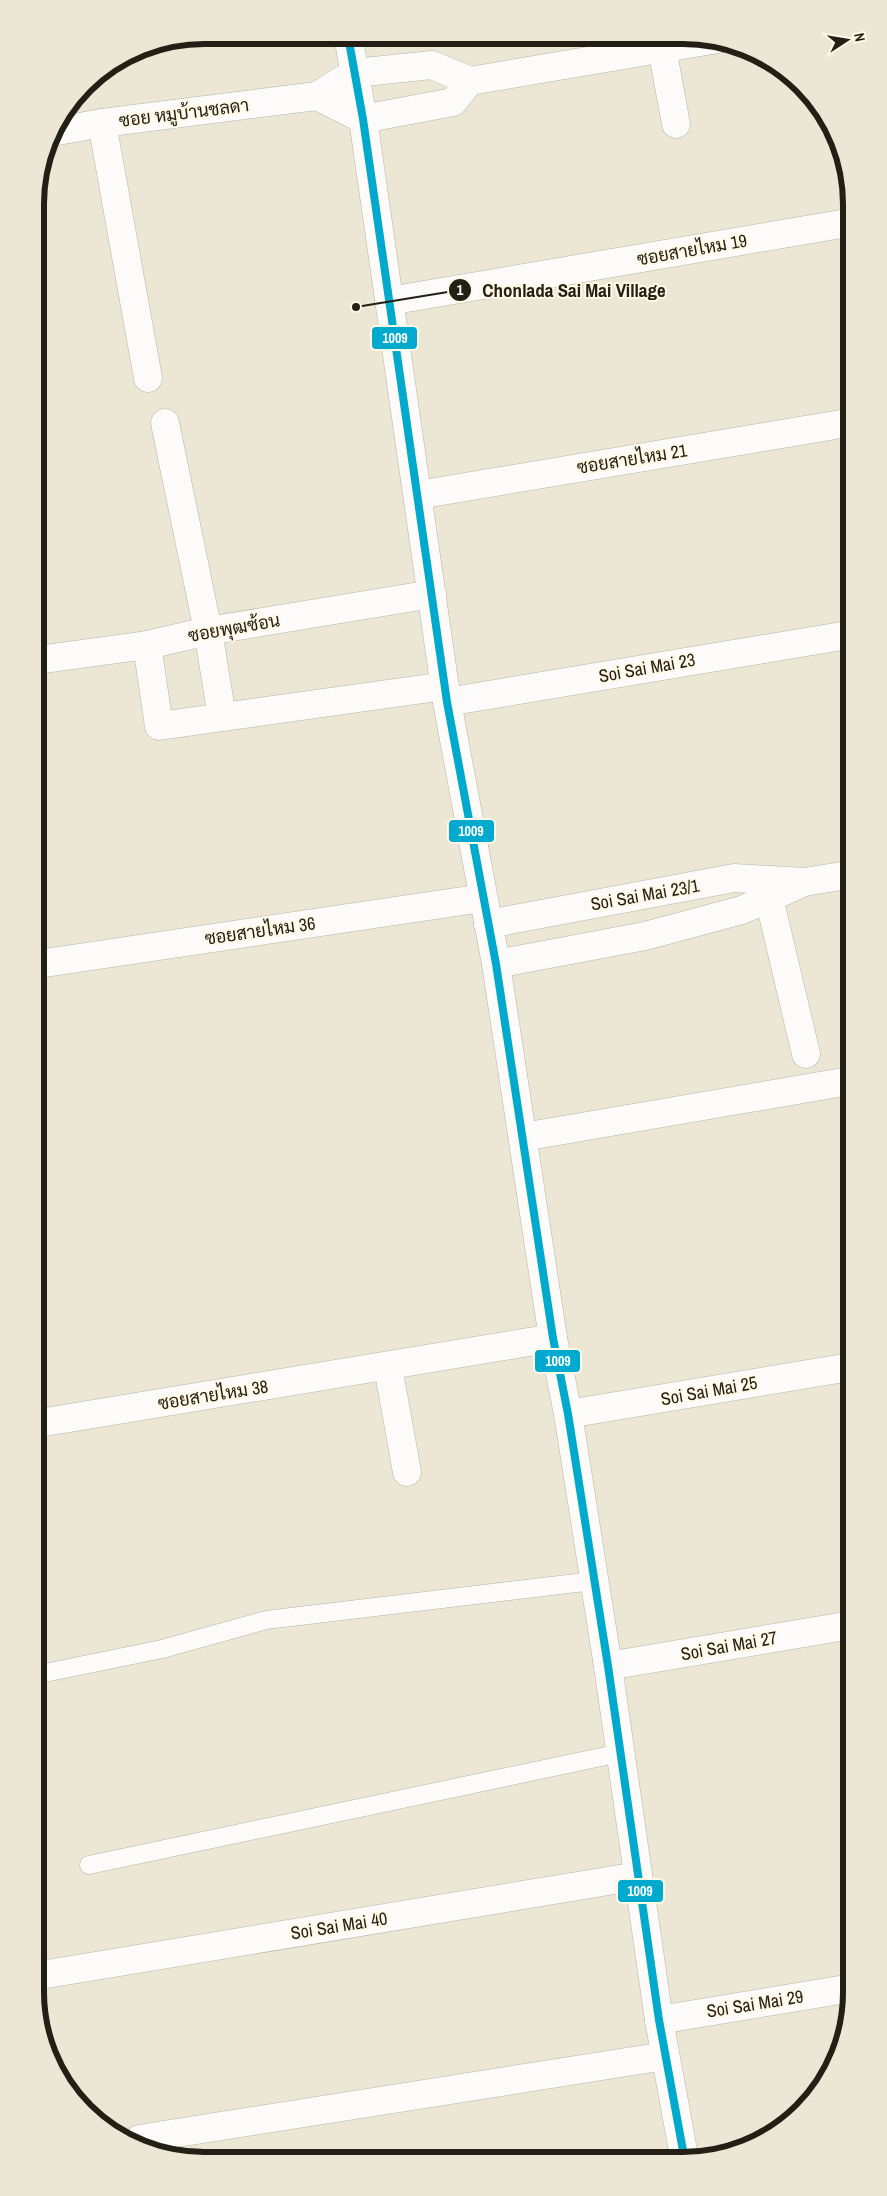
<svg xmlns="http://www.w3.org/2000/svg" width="887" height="2196" font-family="'Archivo Narrow',Sarabun,sans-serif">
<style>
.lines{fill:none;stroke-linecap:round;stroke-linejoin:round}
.lane-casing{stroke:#b8b3a6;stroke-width:19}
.street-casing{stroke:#b8b3a6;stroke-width:29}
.secondary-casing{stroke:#b8b3a6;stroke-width:29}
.lane{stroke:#fcfbf9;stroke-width:18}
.street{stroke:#fcfbf9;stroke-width:28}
.secondary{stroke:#fcfbf9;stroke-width:28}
.bus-1-casing{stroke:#fef8e5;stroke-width:11}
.bus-1{stroke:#00a9ce;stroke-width:8}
.labels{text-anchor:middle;stroke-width:4;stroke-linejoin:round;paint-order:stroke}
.street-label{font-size:18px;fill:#231f14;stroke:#fef8e5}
.rim{fill:none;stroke:#231f14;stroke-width:6}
.leader{fill:none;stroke:#231f14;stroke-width:2}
.callout-dot{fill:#231f14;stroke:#fef8e5;stroke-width:2}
.mark-label{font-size:15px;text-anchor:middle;font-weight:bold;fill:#fff}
.callout-label{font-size:19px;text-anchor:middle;font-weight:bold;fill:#231f14;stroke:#fef8e5;stroke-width:4;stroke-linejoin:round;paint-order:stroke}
.line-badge{stroke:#fef8e5;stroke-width:2}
.badge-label{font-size:14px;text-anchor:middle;font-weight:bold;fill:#fff}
</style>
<rect width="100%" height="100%" fill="#ece6d5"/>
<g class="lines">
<defs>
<g id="lane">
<polyline points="40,1674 162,1649 266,1620 593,1581"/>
<polyline points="89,1865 620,1753"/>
</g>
<g id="street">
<polyline points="662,48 676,124"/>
<polyline points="317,96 363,119 453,102 470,81"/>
<polyline points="102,123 148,378"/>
<polyline points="52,132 102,123 317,96 354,73 432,65 470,81 718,39"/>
<polyline points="389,301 847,223"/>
<polyline points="165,423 208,631 222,717"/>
<polyline points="418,495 847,423"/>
<polyline points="147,645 159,726 445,686"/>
<polyline points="37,660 147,645 208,631 432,594"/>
<polyline points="447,702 848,635"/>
<polyline points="765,881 806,1054"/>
<polyline points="488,924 734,878 804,882 848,875"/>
<polyline points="38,964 483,898"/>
<polyline points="496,964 645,936 742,910 800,884"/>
<polyline points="523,1137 849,1081"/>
<polyline points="388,1367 407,1472"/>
<polyline points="568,1414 850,1367"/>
<polyline points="39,1423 553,1338"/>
<polyline points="608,1666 851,1625"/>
<polyline points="41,1975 638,1876"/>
<polyline points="659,2020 852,1988"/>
<polyline points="139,2139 665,2056"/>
</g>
<polyline id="secondary" points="348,36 363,119 447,702 496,964 553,1338 568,1414 608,1666 659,2020 684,2156"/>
</defs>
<use href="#lane" class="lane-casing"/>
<use href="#street" class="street-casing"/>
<use href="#secondary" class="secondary-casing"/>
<use href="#lane" class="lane"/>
<use href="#street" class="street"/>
<use href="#secondary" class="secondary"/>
<defs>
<polyline id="bus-1" points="348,36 363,119 447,702 496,964 553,1338 568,1414 608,1666 659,2020 684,2156"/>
</defs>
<use href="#bus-1" class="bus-1-casing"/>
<use href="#bus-1" class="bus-1"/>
</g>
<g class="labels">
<g class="street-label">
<text transform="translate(184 113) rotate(-7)" y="6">ซอย หมูบ้านชลดา</text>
<text transform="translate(692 250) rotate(-10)" y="6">ซอยสายไหม 19</text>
<text transform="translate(632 459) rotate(-9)" y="6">ซอยสายไหม 21</text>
<text transform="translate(234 628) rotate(-10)" y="6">ซอยพุฒซ้อน</text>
<text transform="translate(647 668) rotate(-10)" y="6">Soi Sai Mai 23</text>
<text transform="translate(645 895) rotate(-10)" y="6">Soi Sai Mai 23/1</text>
<text transform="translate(260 931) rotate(-8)" y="6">ซอยสายไหม 36</text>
<text transform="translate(709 1391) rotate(-10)" y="6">Soi Sai Mai 25</text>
<text transform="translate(213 1395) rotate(-9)" y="6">ซอยสายไหม 38</text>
<text transform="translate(729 1646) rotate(-10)" y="6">Soi Sai Mai 27</text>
<text transform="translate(339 1926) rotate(-9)" y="6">Soi Sai Mai 40</text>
<text transform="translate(755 2004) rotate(-9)" y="6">Soi Sai Mai 29</text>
</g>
</g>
<path d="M0 0H887V2196H0ZM204 44H683A160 160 0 0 1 843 204V1992A160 160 0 0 1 683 2152H204A160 160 0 0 1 44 1992V204A160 160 0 0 1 204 44Z" fill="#ece7d4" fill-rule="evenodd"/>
<path class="rim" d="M204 44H683A160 160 0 0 1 843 204V1992A160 160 0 0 1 683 2152H204A160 160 0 0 1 44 1992V204A160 160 0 0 1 204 44Z"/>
<path class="leader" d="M356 307L460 290"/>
<g class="callout-dot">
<circle cx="356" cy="307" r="5"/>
<circle cx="460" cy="290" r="12"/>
</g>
<g class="mark-label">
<text x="460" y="295">1</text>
</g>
<g class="callout-label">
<text x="574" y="297">Chonlada Sai Mai Village</text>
</g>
<g class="line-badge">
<rect x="371" y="326" width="47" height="24" rx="5" fill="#00a9ce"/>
<rect x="448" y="819" width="47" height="24" rx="5" fill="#00a9ce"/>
<rect x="534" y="1349" width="47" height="24" rx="5" fill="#00a9ce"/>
<rect x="617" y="1879" width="47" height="24" rx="5" fill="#00a9ce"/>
</g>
<g class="badge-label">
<text x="395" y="343">1009</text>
<text x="471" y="836">1009</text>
<text x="558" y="1366">1009</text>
<text x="640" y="1896">1009</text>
</g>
<g transform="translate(847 40) rotate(78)" stroke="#fef8e5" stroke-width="4" paint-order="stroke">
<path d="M0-4L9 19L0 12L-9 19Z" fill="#231f14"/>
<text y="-8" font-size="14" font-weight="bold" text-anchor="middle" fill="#231f14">N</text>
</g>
</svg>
